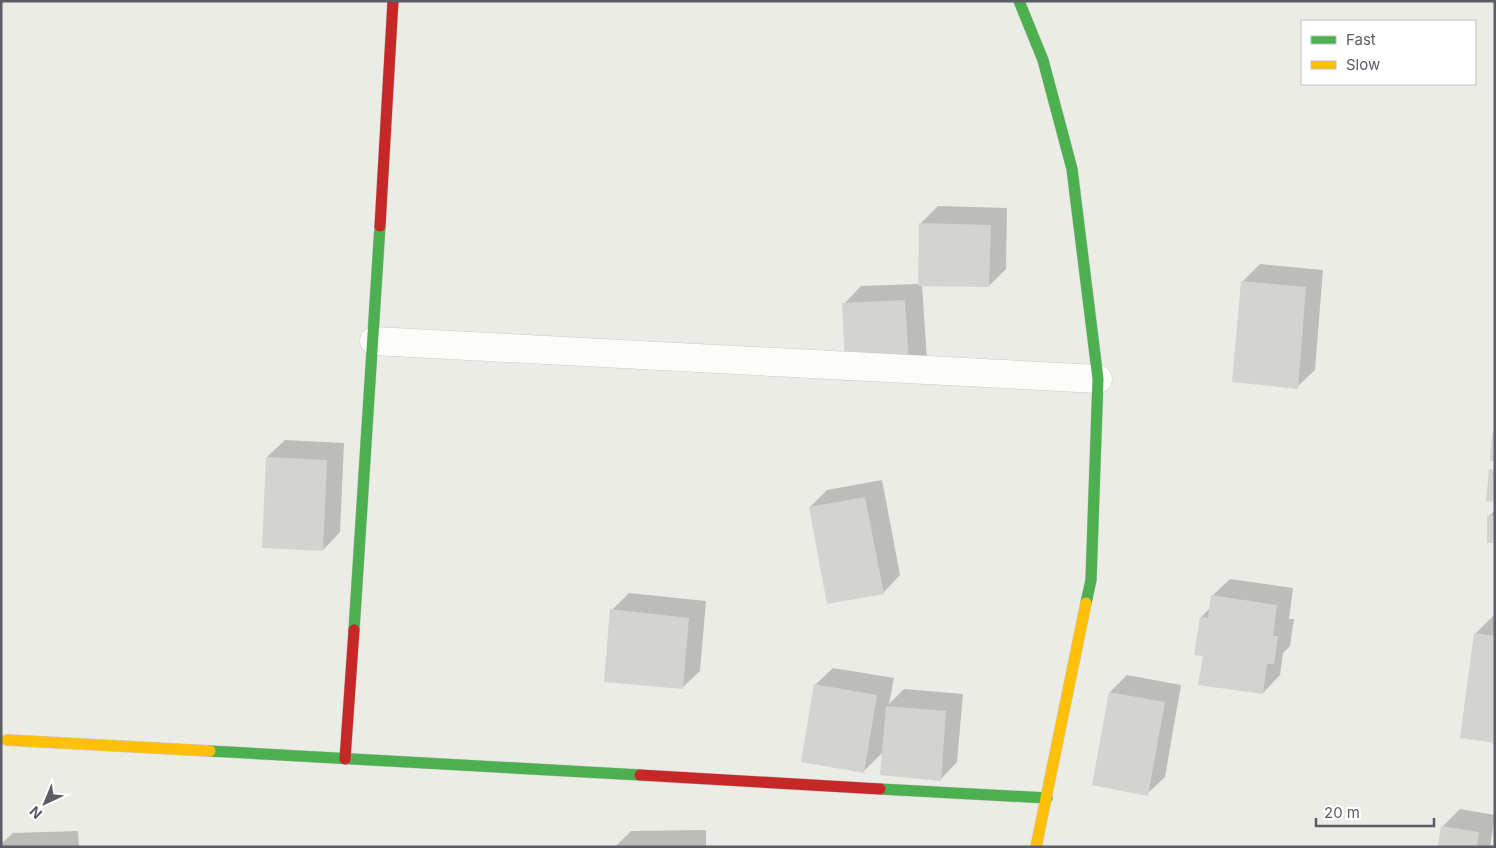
<svg xmlns="http://www.w3.org/2000/svg" width="1496" height="848" font-family="Inter,sans-serif">
<style>
.shadow{fill:#0003}
.building{fill:#d3d3cf}
.lines{fill:none;stroke-linecap:round;stroke-linejoin:round}
.street-casing{stroke:#cacac9;stroke-width:29}
.fast-casing{stroke:#c9c9c9;stroke-width:12}
.slow-casing{stroke:#c9c9c9;stroke-width:12}
.jam-casing{stroke:#c9c9c9;stroke-width:12}
.street{stroke:#fcfcfb;stroke-width:28}
.fast{stroke:#4caf50;stroke-width:11}
.slow{stroke:#ffc107;stroke-width:11}
.jam{stroke:#c62828;stroke-width:11}
</style>
<rect width="100%" height="100%" fill="#ecece6"/>
<g class="shadow">
<polygon points="938,206 1007,208 1006,269 989,286 922,285 927,360 909,377 844,304 861,286 919,284 921,223"/>
<polygon points="1260,264 1323,270 1315,370 1297,387 1243,281"/>
<polygon points="285,440 344,443 340,532 323,550 267,457"/>
<polygon points="882,480 900,575 883,593 810,507 827,490"/>
<polygon points="1495,510 1495,542 1488,517"/>
<polygon points="1230,579 1293,588 1289,619 1294,619 1290,646 1283,653 1280,675 1263,693 1204,655 1201,617 1211,607 1212,596"/>
<polygon points="629,593 706,601 700,671 682,688 612,610"/>
<polygon points="1493,616 1495,616 1495,742 1476,633"/>
<polygon points="833,668 894,678 889,704 904,689 963,694 957,762 940,780 883,752 863,772 815,685"/>
<polygon points="1127,675 1181,685 1165,777 1147,794 1110,692"/>
<polygon points="1460,809 1495,815 1490,847 1439,847 1443,826"/>
<polygon points="706,830 706,847 612,847 616,846 631,831"/>
<polygon points="78,831 79,847 1,847 1,844 13,833"/>
</g>
<g class="building">
<polygon points="919,223 991,225 989,287 918,286"/>
<polygon points="1241,281 1306,287 1298,389 1232,382"/>
<polygon points="905,300 910,378 846,381 842,303"/>
<polygon points="1492,433 1495,433 1495,461 1490,461"/>
<polygon points="266,457 327,460 323,551 262,548"/>
<polygon points="1489,469 1495,470 1495,502 1486,501"/>
<polygon points="865,497 884,594 827,604 809,507"/>
<rect x="1487" y="516" width="8" height="27"/>
<polygon points="1211,595 1277,605 1273,636 1278,636 1274,664 1267,664 1263,694 1198,685 1203,656 1194,655 1200,617 1208,618"/>
<polygon points="610,609 689,618 683,689 604,682"/>
<polygon points="1474,633 1495,636 1495,743 1460,738"/>
<polygon points="814,684 877,695 864,773 801,762"/>
<polygon points="1109,692 1165,702 1148,796 1092,785"/>
<polygon points="886,706 946,711 941,781 880,775"/>
<polygon points="1441,826 1479,832 1477,847 1438,847"/>
</g>
<g class="lines">
<defs>
<polyline id="street" points="374,341 1098,379"/>
<g id="fast">
<polyline points="1019,1 1043,60 1072,169 1098,379 1091,580 1086,603"/>
<polyline points="354,630 380,226"/>
<polyline points="210,751 640,775"/>
<polyline points="880,789 1047,798"/>
</g>
<g id="slow">
<polyline points="7,740 210,751"/>
<polyline points="1036,847 1086,603"/>
</g>
<g id="jam">
<polyline points="380,226 393,1"/>
<polyline points="345,759 354,630"/>
<polyline points="640,775 880,789"/>
</g>
</defs>
<use href="#street" class="street-casing"/>
<use href="#fast" class="fast-casing"/>
<use href="#slow" class="slow-casing"/>
<use href="#jam" class="jam-casing"/>
<use href="#street" class="street"/>
<use href="#fast" class="fast"/>
<use href="#slow" class="slow"/>
<use href="#jam" class="jam"/>
</g>
<rect width="1496" height="848" fill="none" stroke="#5b5d65" stroke-width="5"/>
<rect x="1301" y="20" width="175" height="65" fill="#ffffff" stroke="#bdbec1"/>
<rect x="1311" y="36" width="25" height="8" fill="#4caf50" stroke="#bdbec1"/>
<text x="1346" y="45" font-size="15" fill="#5b5d65">Fast</text>
<rect x="1311" y="61" width="25" height="8" fill="#ffc107" stroke="#bdbec1"/>
<text x="1346" y="70" font-size="15" fill="#5b5d65">Slow</text>
<g transform="translate(45 803) rotate(224)" stroke="#ffffff" stroke-width="4" paint-order="stroke">
<path d="M0-4L9 19L0 12L-9 19Z" fill="#5b5d65"/>
<text y="-8" font-size="14" font-weight="bold" text-anchor="middle" fill="#5b5d65">N</text>
</g>
<path d="M1316 818v8h118v-8" fill="none" stroke="#5b5d65" stroke-width="2.5"/>
<text x="1324" y="818" font-size="15" fill="#5b5d65" stroke="#ffffff" stroke-width="4" paint-order="stroke">20 m</text>
</svg>
